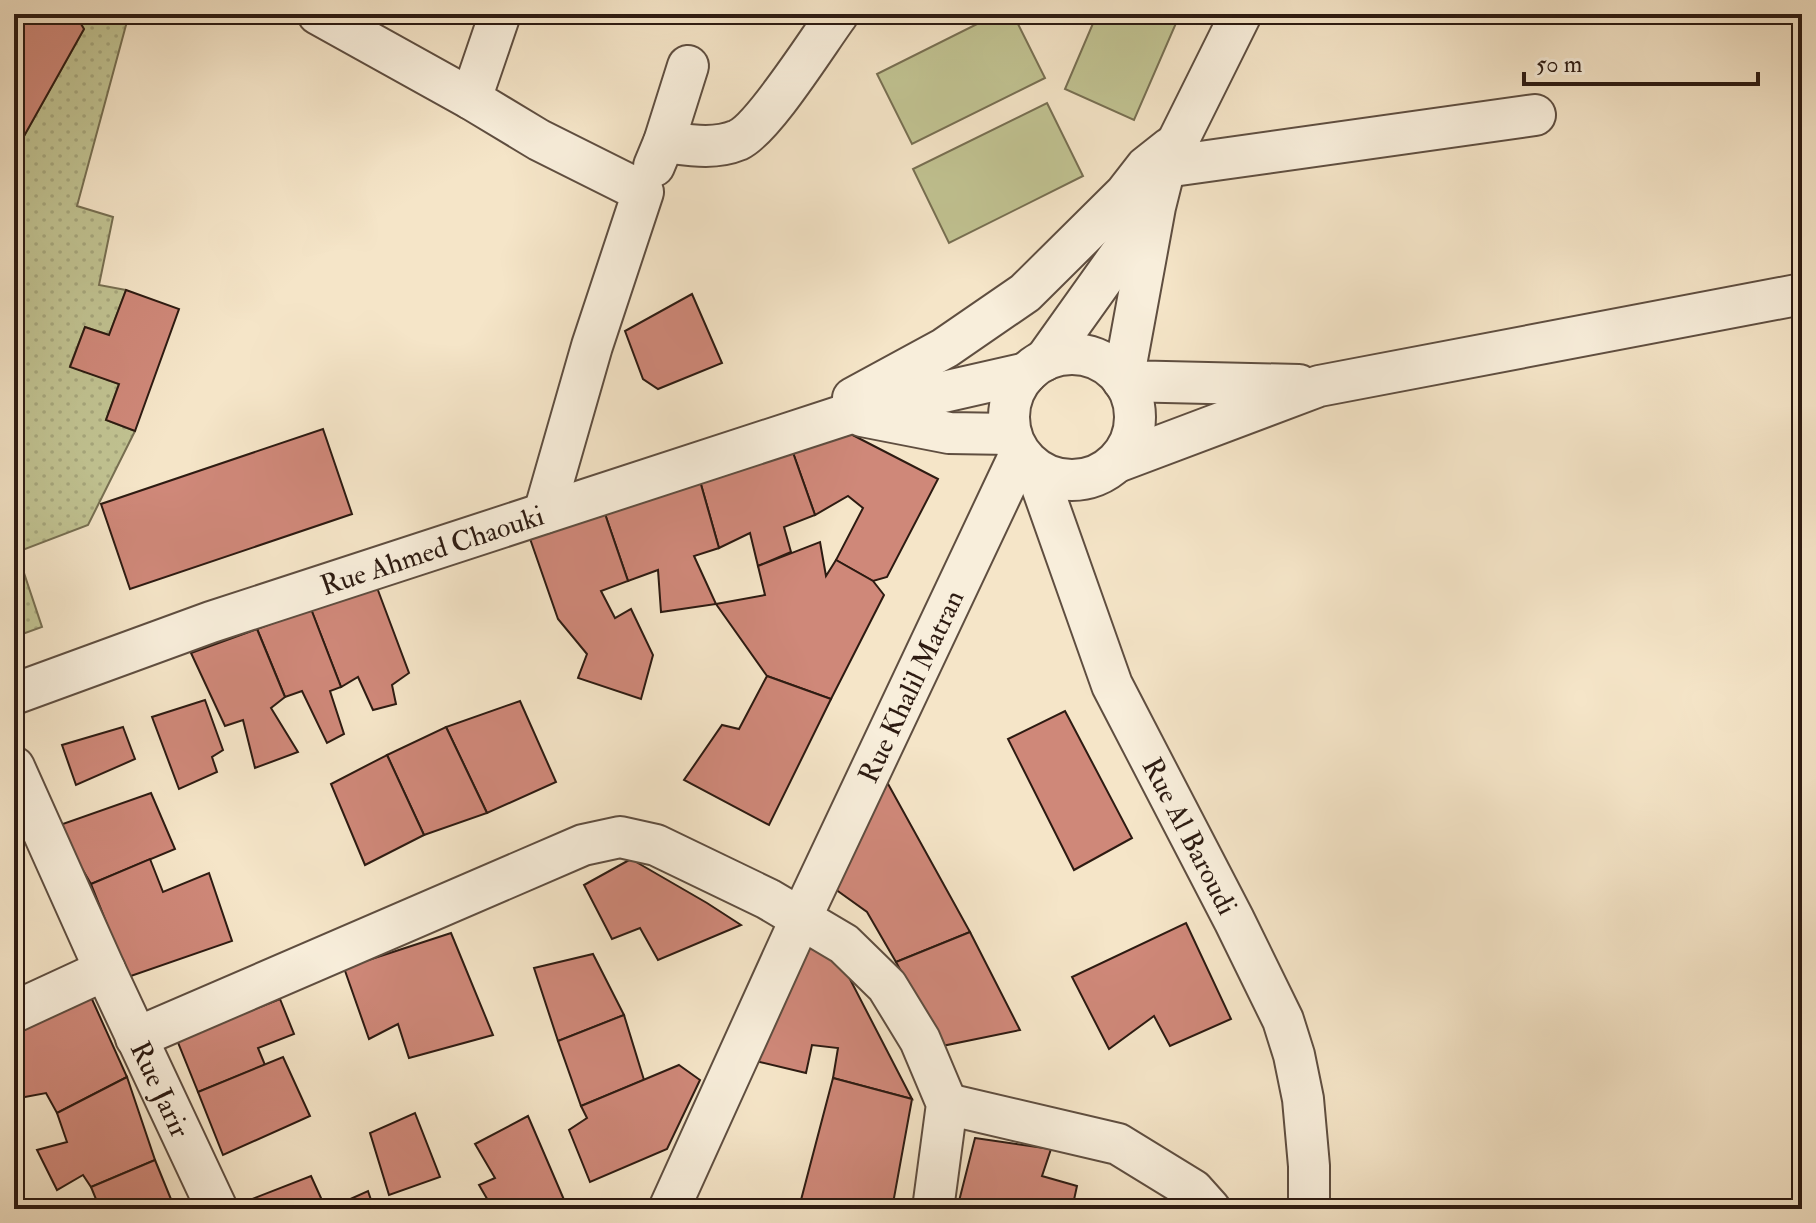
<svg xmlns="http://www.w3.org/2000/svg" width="1816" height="1223" font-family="'IM FELL Double Pica',serif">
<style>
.green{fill:url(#green-dots);stroke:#776f52;stroke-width:2}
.pitch{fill:#c1c392;stroke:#776f52;stroke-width:2}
.building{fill:#cf8879;stroke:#2d1b12;stroke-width:2}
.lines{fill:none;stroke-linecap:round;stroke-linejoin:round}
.minor-casing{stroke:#5f4e40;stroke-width:44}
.minor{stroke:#f8eedb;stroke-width:40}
.labels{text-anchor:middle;stroke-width:6;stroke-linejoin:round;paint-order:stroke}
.street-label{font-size:28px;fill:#2d1b12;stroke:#f8eedb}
</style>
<defs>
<pattern id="green-dots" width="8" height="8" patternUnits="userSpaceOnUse" patternTransform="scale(2)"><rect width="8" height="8" fill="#c1c392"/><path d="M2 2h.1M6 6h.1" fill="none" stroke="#a6a77d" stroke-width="1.8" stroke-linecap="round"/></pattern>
</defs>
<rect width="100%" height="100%" fill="#f5e5c8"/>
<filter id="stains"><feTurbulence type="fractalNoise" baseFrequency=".0025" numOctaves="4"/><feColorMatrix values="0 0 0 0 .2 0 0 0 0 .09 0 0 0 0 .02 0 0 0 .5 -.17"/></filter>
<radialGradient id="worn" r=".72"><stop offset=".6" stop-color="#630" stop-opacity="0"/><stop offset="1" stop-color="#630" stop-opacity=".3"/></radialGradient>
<polygon class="green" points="75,14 129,14 77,206 113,217 99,285 126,290 109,335 85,327 70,366 119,384 106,420 135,431 88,525 17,552 42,627 14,637 14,154 84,29"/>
<g class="pitch">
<polygon points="997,14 1013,14 1045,78 912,144 877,74"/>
<polygon points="1097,14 1180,14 1134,120 1065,89"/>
<polygon points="1047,103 1083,176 949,243 913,169"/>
</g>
<g class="building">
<polygon points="14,14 75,14 84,29 14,154"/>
<polygon points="126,290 179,309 135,431 106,420 119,384 70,367 85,327 109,335"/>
<polygon points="692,294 722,363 658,389 643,379 625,331"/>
<polygon points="839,428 938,479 887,577 873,581 836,560 863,508 848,496 815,515 791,447"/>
<polygon points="323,429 352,514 130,589 101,504"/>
<polygon points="791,447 815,515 784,527 791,552 758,566 750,533 719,548 700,481"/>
<polygon points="700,481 719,548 694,556 716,604 661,612 658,570 628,581 604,511"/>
<polygon points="604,511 628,581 601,591 615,618 631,609 653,655 641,699 578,678 587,654 558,619 527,530"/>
<polygon points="820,542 826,576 836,560 873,581 884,595 831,699 767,676 716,604 765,595 758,566"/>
<polygon points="376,585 409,673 392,685 396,704 373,710 358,677 341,687 311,609"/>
<polygon points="311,609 341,687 330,691 344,734 327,743 302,691 285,697 257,629"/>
<polygon points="257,629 285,697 271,708 298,752 255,768 243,720 225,726 191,653"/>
<polygon points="767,676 831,699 769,825 684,780 722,725 739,729"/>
<polygon points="205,700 223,750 212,757 217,772 179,789 152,717"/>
<polygon points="520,701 556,782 487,813 446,727"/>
<polygon points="1065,711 1132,838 1074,870 1008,739"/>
<polygon points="123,727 135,759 76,785 62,745"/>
<polygon points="446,727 487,813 424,835 387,755"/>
<polygon points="387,755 424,835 365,865 331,784"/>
<polygon points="882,773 970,932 896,962 867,912 828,884"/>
<polygon points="151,793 175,849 91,884 57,826"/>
<polygon points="150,859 163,892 209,873 232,941 128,977 91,884"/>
<polygon points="631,859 707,903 741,925 658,960 640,928 612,939 584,885"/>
<polygon points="1186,923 1231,1019 1170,1046 1154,1016 1109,1049 1072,977"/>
<polygon points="795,931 837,954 912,1099 833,1078 838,1048 812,1045 806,1073 747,1059"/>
<polygon points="970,932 1020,1030 942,1046 896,962"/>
<polygon points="451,933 493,1035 409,1058 398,1024 369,1039 344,968"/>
<polygon points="593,954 624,1015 558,1041 534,968"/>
<polygon points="91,997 127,1077 57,1113 46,1093 14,1099 14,1035"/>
<polygon points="280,999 294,1034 258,1048 265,1065 198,1092 177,1040"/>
<polygon points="624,1015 644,1080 581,1106 558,1041"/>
<polygon points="283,1057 310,1116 223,1155 198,1092"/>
<polygon points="679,1065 700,1080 667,1149 590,1182 569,1130 587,1118 581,1106"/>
<polygon points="127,1077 155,1160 91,1187 83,1175 57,1190 37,1150 67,1142 57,1113"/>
<polygon points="833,1078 912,1099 892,1209 867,1209 801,1200"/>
<polygon points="415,1113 440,1177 389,1195 370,1133"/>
<polygon points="528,1116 568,1209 493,1209 479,1185 495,1178 475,1144"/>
<polygon points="975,1138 1051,1149 1042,1176 1077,1186 1072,1209 957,1209"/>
<polygon points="155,1160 175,1209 100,1209 91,1187"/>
<polygon points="311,1176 326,1209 251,1209 247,1201"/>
<polygon points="368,1191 374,1209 328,1209"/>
</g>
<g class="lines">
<defs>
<g id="minor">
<polyline points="318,14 471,99"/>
<polyline points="500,14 471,99 539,140 643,192 592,346 544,513"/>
<polyline points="1241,14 1165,167 1155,207 1123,381 1299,385"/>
<path d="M 664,142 C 689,145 714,150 738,140 C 764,128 818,41 838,14"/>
<polyline points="654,166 664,142 688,66"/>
<polyline points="1165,167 1535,115"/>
<circle cx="1072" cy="417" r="63"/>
<polyline points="1045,360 1147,217"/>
<polyline points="853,398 945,348 1025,293 1125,194 1146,167 1170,148"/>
<polyline points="862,416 949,433 1011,434"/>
<polyline points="1117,462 1319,386 1802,294"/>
<path id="s1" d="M 1036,470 L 1112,685 L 1234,920 L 1283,1020 L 1294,1055 L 1303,1099 L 1309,1166 L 1309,1209"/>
<path id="s2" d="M 14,694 L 211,622 L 851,413 L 1027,373"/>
<path id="s3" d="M 14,767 L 105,970 L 217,1209"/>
<polyline points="14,1012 105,970"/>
<polyline points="136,1038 583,845 620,837 656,845 768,899 844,944 887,986 920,1040 947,1104 933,1209"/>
<polyline points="947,1104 1118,1144 1193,1190 1210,1209"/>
<path id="s4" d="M 669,1209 L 801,918 L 1020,454"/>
</g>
</defs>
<use href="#minor" class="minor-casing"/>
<use href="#minor" class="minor"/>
</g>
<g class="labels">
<g class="street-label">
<text dy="10" stroke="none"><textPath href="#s2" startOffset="442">Rue Ahmed Chaouki</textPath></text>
<text dy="10" stroke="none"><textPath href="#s4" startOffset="576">Rue Khalil Matran</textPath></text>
<text dy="10" stroke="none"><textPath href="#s1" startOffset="398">Rue Al Baroudi</textPath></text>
<text dy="10" stroke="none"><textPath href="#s3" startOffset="354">Rue Jarir</textPath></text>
</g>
</g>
<rect width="1816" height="1223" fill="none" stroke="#f5e5c8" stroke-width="48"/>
<rect x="16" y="16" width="1784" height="1191" fill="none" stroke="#2d1b12" stroke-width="4"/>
<rect x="24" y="24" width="1768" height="1175" fill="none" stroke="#2d1b12" stroke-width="2"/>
<path d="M1524 72v12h234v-12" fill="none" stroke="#2d1b12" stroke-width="4"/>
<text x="1536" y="72" font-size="24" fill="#2d1b12" stroke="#f8eedb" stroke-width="6" paint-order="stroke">50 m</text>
<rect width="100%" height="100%" filter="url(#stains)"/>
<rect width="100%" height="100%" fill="url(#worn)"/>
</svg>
